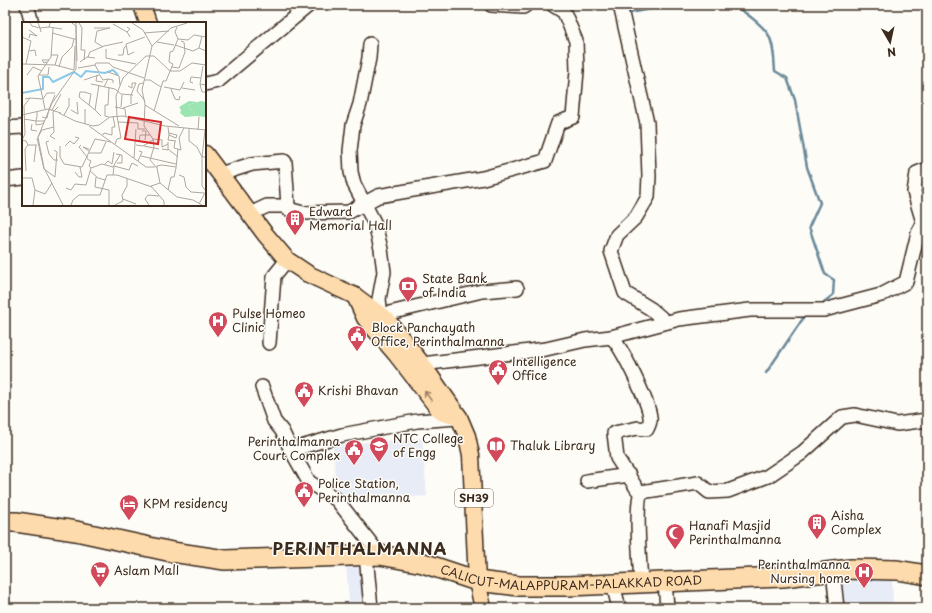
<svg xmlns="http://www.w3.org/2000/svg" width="932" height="613" font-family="'Playpen Sans',sans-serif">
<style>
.built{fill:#e7ecf7}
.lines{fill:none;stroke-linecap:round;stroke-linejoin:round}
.stream{stroke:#6a8998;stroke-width:2.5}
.minor-casing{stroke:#3b2a1e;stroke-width:16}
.major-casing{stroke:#3b2a1e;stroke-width:19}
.highway-casing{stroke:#3b2a1e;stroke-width:22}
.minor{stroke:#fdfcf7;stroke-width:13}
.major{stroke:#fedbac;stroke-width:16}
.highway{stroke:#fedbac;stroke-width:19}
.oneway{stroke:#9c8265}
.labels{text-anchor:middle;stroke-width:3;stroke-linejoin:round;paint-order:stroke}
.shield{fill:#fdfcf7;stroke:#75695f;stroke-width:1}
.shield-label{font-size:11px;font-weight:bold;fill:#3b2a1e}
.poi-label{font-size:12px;fill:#3b2a1e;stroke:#fdfcf7;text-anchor:start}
.street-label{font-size:12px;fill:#3b2a1e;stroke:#fdfcf7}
.district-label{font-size:16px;font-weight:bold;letter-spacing:1px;fill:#3b2a1e;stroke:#fdfcf7}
.inset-river{fill:none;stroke:#8ac9ea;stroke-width:2}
.inset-road{fill:none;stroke:#afa8a0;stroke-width:1}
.view{fill:#d62828;fill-opacity:0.15;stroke:#d62828;stroke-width:2}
.inset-edge{fill:none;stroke:#3b2a1e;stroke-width:2}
</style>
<rect width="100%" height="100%" fill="#fdfcf7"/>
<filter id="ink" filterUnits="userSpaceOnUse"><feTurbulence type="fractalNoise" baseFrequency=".025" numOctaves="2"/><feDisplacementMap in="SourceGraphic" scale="8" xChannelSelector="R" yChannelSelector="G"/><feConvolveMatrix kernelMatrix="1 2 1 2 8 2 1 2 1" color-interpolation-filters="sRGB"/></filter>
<g filter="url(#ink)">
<g class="built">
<polygon points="422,438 427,496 397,498 396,493 337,498 333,445"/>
<polygon points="364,563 367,608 342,608 342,602 349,601 346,565"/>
<polygon points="835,575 892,576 893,608 839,608"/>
</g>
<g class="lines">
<g class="stream">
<path d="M 731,5 C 741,8 762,25 768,34 C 774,44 774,59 775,71 L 787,78 L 795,100 L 807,167 L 820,203 L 809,227 L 825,274 L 834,280 L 833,295 L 820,305"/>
<polyline points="627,7 629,13 671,5"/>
<polyline points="766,373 804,317"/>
</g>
<defs>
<g id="minor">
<polyline points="27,5 32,23"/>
<polyline points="491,5 523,7 526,5"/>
<polyline points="620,5 647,123 649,176 648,197 636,217 617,235 611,251 625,293 651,309 666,322"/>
<polyline points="370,44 369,58 360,104 353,125 350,151 351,172 354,184 375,224 381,249 384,272 379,299 381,315 482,291 517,288"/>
<polyline points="205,84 218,81 309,5"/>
<polyline points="5,128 23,127"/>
<polyline points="927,169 917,173 914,192 922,219 924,222 927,222"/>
<polyline points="220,174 252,164 284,161 285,162 288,206"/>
<polyline points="5,180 23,178"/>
<polyline points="250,214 267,206 288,206 288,209 303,213 349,212 378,196 483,178 545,161 558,123 573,117 577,71 576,41 564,12 553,5"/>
<polyline points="611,337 679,319 750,310 824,310 881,295 906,282 918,233 924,222"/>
<polyline points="269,343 274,276 287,260"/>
<path d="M 422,364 L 546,349 L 585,340 L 611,337 C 621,345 649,403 650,417 C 651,421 649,425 647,429 L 638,428 L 614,433 L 617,458 L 637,489 L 641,492 L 698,483 L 709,492 L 728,491 L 768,476 L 802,453 L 842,417 L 855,415 L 897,424 L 927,420"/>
<polyline points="262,387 274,421 282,431 291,450"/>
<polyline points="587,481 629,475"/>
<polyline points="366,555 371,608"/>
<polyline points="380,555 337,500 309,482 291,450 342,435 417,421 457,418"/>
<polyline points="833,571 837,608"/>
<polyline points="665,582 667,608"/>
<path d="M 641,583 C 640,565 635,505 641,492"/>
<polyline points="613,584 619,608"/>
</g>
<g id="major">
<polyline points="142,5 148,23"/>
<polyline points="205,154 265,234 287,260 308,274 355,296 387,320 422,364 459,417 467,436 471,455 477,581 483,608"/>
<polyline points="355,296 365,318 396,354 437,407 443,413 459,417"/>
</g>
<g id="highway">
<path id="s1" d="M 5,522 L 16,522 L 76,531 L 172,552 L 225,560 L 380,555 L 423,563 L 477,581 L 519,586 L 568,586 L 783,577 L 851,569 L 897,570 L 927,575"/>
</g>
</defs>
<use href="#minor" class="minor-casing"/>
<use href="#major" class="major-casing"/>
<use href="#highway" class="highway-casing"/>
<use href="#minor" class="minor"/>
<use href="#major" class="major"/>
<use href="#highway" class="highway"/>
</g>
<defs><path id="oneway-shaft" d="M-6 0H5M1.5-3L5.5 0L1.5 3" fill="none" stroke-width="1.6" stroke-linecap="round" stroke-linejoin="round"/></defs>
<use class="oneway" href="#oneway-shaft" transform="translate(428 396) rotate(-126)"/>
</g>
<defs>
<symbol id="building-pin" viewBox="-11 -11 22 30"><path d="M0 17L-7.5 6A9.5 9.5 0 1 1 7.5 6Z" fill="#d1495b" stroke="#fdfcf7"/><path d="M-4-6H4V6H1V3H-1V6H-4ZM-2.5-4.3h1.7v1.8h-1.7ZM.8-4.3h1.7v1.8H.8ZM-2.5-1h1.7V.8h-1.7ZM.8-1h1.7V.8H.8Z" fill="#fff"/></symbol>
<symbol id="bank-pin" viewBox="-11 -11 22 30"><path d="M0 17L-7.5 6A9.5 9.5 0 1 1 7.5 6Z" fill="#d1495b" stroke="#fdfcf7"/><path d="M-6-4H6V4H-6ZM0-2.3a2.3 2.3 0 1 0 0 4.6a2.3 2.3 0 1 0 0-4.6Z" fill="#fff"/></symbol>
<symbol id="hospital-pin" viewBox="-11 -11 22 30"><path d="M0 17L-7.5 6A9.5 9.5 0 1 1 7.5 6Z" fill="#d1495b" stroke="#fdfcf7"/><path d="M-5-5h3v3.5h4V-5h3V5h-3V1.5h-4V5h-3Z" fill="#fff"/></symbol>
<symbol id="civic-pin" viewBox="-11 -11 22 30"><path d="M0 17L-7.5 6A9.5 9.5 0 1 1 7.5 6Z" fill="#d1495b" stroke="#fdfcf7"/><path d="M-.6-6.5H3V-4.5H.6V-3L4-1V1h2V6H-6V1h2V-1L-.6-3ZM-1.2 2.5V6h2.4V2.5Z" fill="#fff"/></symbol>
<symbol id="university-pin" viewBox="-11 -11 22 30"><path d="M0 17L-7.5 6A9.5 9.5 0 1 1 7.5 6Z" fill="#d1495b" stroke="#fdfcf7"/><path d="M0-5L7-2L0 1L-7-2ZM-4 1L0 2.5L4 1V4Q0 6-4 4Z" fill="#fff"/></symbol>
<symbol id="library-pin" viewBox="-11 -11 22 30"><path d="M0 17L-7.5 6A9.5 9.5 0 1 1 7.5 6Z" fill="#d1495b" stroke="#fdfcf7"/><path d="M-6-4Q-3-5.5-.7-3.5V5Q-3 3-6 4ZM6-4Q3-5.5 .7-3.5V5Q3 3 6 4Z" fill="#fff"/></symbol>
<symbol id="hotel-pin" viewBox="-11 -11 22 30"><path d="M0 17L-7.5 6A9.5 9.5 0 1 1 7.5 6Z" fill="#d1495b" stroke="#fdfcf7"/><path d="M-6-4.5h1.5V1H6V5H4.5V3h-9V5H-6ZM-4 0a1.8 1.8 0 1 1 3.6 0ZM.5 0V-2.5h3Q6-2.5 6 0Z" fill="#fff"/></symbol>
<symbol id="mosque-pin" viewBox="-11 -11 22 30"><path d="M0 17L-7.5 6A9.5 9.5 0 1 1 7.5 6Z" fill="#d1495b" stroke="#fdfcf7"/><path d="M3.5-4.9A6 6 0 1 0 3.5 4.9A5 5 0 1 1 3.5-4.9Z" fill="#fff"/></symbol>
<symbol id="supermarket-pin" viewBox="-11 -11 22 30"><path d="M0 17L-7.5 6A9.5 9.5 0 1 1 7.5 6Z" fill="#d1495b" stroke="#fdfcf7"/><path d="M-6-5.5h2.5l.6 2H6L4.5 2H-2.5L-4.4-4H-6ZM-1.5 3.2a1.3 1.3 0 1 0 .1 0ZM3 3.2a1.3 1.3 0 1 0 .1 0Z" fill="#fff"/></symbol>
</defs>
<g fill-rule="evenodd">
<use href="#building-pin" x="284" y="208" width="22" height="30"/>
<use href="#bank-pin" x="397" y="275" width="22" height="30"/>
<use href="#hospital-pin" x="207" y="310" width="22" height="30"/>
<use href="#civic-pin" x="346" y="324" width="22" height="30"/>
<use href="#civic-pin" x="487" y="358" width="22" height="30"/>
<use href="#civic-pin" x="293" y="380" width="22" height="30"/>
<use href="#university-pin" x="368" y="435" width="22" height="30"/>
<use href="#library-pin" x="485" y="435" width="22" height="30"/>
<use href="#civic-pin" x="343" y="438" width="22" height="30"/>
<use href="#civic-pin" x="293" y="480" width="22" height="30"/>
<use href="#hotel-pin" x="118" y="493" width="22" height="30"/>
<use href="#building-pin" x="806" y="512" width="22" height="30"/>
<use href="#mosque-pin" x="664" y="522" width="22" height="30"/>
<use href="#supermarket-pin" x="89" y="560" width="22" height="30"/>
<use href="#hospital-pin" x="853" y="561" width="22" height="30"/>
</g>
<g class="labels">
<rect class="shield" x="455" y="489" width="38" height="18" rx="3"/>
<g class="shield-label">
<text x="474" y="502">SH39</text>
</g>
<g class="poi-label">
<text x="309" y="216">Edward<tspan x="309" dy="14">Memorial Hall</tspan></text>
<text x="422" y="283">State Bank<tspan x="422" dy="14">of India</tspan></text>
<text x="232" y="318">Pulse Homeo<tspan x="232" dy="14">Clinic</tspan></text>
<text x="371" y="332">Block Panchayath<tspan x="371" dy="14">Office, Perinthalmanna</tspan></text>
<text x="512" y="366">Intelligence<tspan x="512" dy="14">Office</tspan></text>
<text x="318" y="395">Krishi Bhavan</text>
<text x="393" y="443">NTC College<tspan x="393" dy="14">of Engg</tspan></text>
<text x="340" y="446" text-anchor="end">Perinthalmanna<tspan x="340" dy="14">Court Complex</tspan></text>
<text x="510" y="450">Thaluk Library</text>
<text x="318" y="488">Police Station,<tspan x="318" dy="14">Perinthalmanna</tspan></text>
<text x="143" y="508">KPM residency</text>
<text x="831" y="520">Aisha<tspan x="831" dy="14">Complex</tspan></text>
<text x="689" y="530">Hanafi Masjid<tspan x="689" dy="14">Perinthalmanna</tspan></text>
<text x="850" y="569" text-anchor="end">Perinthalmanna<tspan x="850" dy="14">Nursing home</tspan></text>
<text x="114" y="575">Aslam Mall</text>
</g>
<g class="street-label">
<text dy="4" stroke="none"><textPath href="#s1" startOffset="573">CALICUT-MALAPPURAM-PALAKKAD ROAD</textPath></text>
</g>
<g class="district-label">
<text x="360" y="555">PERINTHALMANNA</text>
</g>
</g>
<g transform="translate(22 22)">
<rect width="184" height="184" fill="#fdfcf7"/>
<path d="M 179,79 L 184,80 L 184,95 L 174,94 L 166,83 Z" fill="#9ce4b1"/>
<path d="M 167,79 L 176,80 L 166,83 L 174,94 L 163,95 L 158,91 L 159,88 L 157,85 Z" fill="#9ce4b1"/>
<path class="inset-river" d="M 0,71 L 21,67 L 21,55 L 27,55 L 31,60 L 52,50 L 59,55 L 64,49 L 83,51 L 91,48 L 96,53"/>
<path class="inset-road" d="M 8,1 L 10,4 L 18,6 L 19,10M 16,1 L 18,6 L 27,5M 28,1 L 27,5 L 40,7M 50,1 L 54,4 L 55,39M 57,1 L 60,6 L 59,28 L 63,28 L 62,38M 110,1 L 121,8 L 130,24 L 120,68 L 123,82 L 122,104 L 131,117 L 132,125 L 128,138 L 135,146 L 138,161M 91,2 L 105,10M 105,5 L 108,7 L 105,10 L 108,15M 155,5 L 153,10 L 156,17M 72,6 L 88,6 L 75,9 L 73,20 L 81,25M 7,8 L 15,14 L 8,12 L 7,16M 30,11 L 52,17M 122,11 L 147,9M 180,14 L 177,26 L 184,29M 0,15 L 9,19 L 4,42M 135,20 L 152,23M 153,23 L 171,29 L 177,26M 130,24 L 149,6 L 165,1M 84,27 L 84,36 L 114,42M 7,29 L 13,28 L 14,34M 112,30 L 106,33 L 104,22 L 123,15M 29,33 L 36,33 L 33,43M 96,33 L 101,33 L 102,26 L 104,24M 66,35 L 68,30 L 82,24 L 101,20M 25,40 L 22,41 L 20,38 L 27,38M 58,40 L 65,35 L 73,36M 0,42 L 33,43 L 52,48 L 53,24M 73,43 L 74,41 L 87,41 L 91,45 L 122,56M 37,45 L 40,35 L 50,25 L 52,17 L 55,17M 150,45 L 157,46 L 163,30 L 162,20 L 159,19M 56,46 L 73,43 L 77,50M 86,50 L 97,54 L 98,63M 77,52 L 81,58 L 86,57M 5,53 L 11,45 L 20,49M 17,53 L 26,53 L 27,45M 75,53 L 74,59 L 81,60M 62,58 L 77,53M 122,58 L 128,58 L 139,65M 121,61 L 117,62 L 115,69 L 123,79M 171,61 L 168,60 L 169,55 L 179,56M 69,62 L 93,67 L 99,72 L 111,73M 178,62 L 181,44M 77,63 L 73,88 L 79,94M 184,63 L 178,62 L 180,70 L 184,70M 106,64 L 110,66 L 110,61 L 114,61 L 109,73 L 109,82M 82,65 L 86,57 L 91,58 L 91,61M 142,65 L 158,68 L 162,60M 160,66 L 173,68M 149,67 L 153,77 L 157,78 L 158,74M 62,70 L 58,70 L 57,75 L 73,88M 62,70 L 69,72 L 67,83M 8,76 L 20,77M 21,77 L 25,71 L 33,71M 123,83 L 157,104M 93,85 L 103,87 L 104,95M 99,85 L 100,73M 101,86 L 116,81M 23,87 L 16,54 L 29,35 L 31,6M 27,87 L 33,73M 63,87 L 63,102M 30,88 L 39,72M 49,88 L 56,92 L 55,80M 132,89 L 141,59 L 144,59 L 151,42 L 147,40 L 148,30 L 151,29 L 156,17 L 166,18 L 172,13 L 184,15M 37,91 L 53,99 L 71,104 L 77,103 L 88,95 L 101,94 L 143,104 L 184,108M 0,93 L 26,87 L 39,91M 42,93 L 47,84 L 47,76M 95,94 L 94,74 L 101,56 L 124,34 L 132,34 L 148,49 L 158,49 L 170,41 L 184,43M 20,95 L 25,96 L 27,87M 87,95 L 83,94 L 83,83 L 86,83 L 87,65M 2,97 L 14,99 L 23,99 L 20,102 L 14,103 L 14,99 L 15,94 L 15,89M 96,100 L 116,101 L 116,107 L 123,107M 10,102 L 9,108 L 15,109M 67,104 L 124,145 L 133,145M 146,105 L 147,113 L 154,116 L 155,113 L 147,111M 167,107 L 167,119 L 175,125 L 180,135 L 180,164 L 184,169 L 177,182M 176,108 L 177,95M 183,108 L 180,135 L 184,135M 120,109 L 124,109 L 123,118M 81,113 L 82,111 L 90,113 L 90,105 L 93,105 L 91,94M 147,113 L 146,118 L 154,119M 16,115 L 20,108 L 32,105M 15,116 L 22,147 L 33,155 L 35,130 L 32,128M 33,117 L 28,114 L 32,110 L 31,90 L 36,85M 73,117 L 89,120M 131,117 L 140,118 L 140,125 L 146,122M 0,118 L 3,112 L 2,84 L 8,76 L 3,77M 0,118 L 4,119 L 6,123 L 15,123M 27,119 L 24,120 L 27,132 L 32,138 L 36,138M 117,119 L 118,113 L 128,113M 153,119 L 152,126 L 159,128 L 157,116 L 162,106M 93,122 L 95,117 L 99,116 L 95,94M 59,123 L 57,125 L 66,136M 114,123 L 121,124 L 131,118M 38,124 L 38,135 L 42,142 L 60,145 L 73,117M 43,124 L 48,119 L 52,122 L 57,116 L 53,115M 122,124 L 137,127M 67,127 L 61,125 L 67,129M 140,127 L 146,128 L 146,120M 146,127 L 156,135M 67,131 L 79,131 L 84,120M 94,132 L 100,133 L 100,141 L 95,141M 119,134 L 154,142M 112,136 L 114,107M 65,137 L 69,139 L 67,144 L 69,146 L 80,142 L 91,145 L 98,133M 116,139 L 120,130 L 117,129M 12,140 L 14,123M 82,143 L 86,139 L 90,142 L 92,130M 135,146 L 135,144 L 140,143 L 154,145M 4,149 L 3,127 L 6,123M 68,149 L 76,156 L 83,158M 53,150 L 57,155 L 60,155 L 58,145M 91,153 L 92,144 L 107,148 L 110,141 L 116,144M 157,153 L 162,155 L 164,165 L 169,170 L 182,171M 74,155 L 73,165 L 87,168 L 87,183M 0,156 L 10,156 L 13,168 L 23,172 L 30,161M 138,161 L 155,175 L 171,178 L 180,183M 138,161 L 129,164 L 142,179 L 142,183M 44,166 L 49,168 L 53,162 L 64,163 L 69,146M 146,168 L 149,155 L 152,155 L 154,146 L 156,127M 101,177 L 114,182M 11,183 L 13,168M 41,183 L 22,146 L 16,115 L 30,81 L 54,47 L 54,1M 49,183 L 51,178 L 57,173 L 78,173 L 85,153 L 95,153 L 130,165M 93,183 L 101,179 L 100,173 L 105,164 L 105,156M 127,183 L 123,177 L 126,173 L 137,174"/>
<path class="view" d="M 107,95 L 139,100 L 136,122 L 103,117 Z"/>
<rect width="184" height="184" class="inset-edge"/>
</g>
<rect width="932" height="613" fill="none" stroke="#fdfcf7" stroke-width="20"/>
<rect x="10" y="10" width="912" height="593" fill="none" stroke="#3b2a1e" stroke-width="1.5" filter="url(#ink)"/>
<g transform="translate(890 42) rotate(171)" stroke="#fdfcf7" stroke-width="3" paint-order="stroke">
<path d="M0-3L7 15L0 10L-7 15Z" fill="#3b2a1e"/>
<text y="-6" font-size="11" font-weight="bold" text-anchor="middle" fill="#3b2a1e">N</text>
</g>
</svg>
